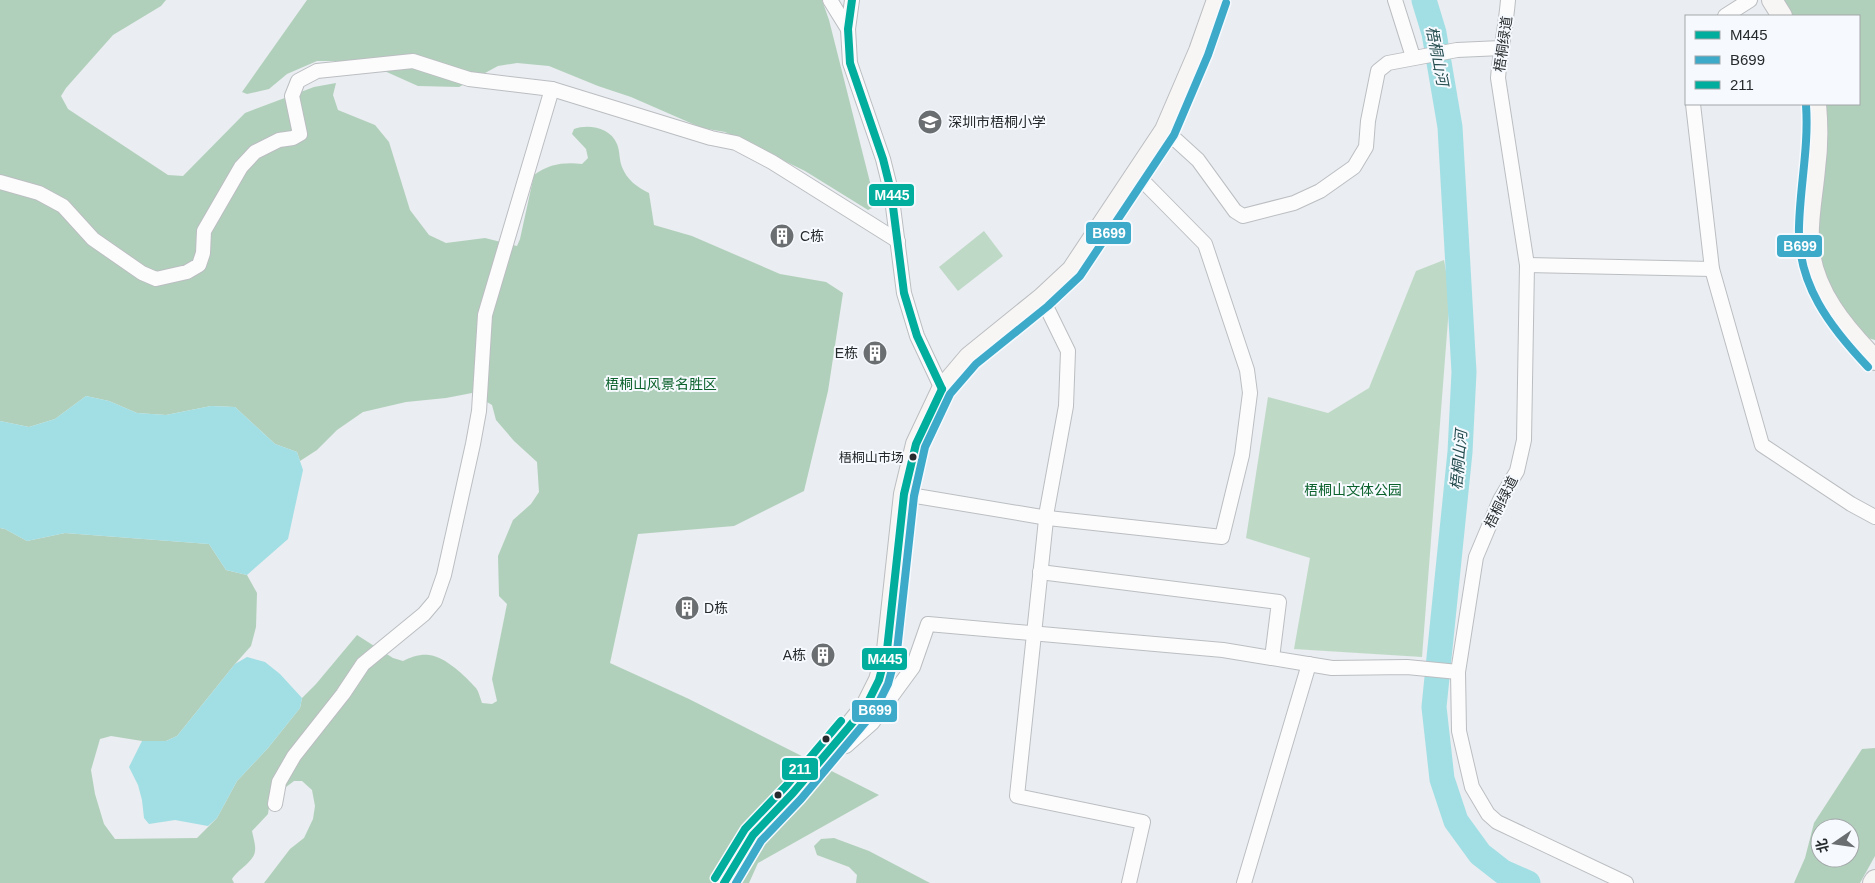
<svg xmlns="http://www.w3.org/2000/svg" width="1875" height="883" font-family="Arial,'Noto Sans SC',sans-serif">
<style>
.green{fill:#bfd9c7}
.forest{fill:#b1d0bb;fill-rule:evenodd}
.water{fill:#a1dfe4}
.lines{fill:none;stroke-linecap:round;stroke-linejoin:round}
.river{stroke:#a1dfe4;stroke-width:25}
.street-casing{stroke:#bbbec1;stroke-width:16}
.secondary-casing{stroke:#bbbec1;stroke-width:22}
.street{stroke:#fcfcfd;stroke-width:14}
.secondary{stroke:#f8f5f5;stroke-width:20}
.bus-1-casing{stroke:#f6fafe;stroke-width:11}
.bus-2-casing{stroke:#f6fafe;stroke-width:11}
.bus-3-casing{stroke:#f6fafe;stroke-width:11}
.bus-1{stroke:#01ad9c;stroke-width:8}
.bus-2{stroke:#3eaaca;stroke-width:8}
.bus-3{stroke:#01ad9c;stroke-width:8}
.bus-dot{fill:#272a2c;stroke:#f6fafe;stroke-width:2}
.labels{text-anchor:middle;stroke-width:4;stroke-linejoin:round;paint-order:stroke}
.bus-label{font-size:13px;fill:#272a2c;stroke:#f6fafe;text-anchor:end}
.street-label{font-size:14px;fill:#272a2c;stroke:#f6fafe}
.poi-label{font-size:14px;fill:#272a2c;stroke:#f6fafe;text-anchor:start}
.park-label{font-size:14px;fill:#0b612c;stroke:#f6fafe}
.water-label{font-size:15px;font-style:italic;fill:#254d50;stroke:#f6fafe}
.line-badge{stroke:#f6fafe;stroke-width:2}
.badge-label{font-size:14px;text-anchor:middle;font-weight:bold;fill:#fff}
</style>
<rect width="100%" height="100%" fill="#eaedf1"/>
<g class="green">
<polygon points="984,231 1003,256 958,291 939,267"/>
<polygon points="1444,260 1450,294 1422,657 1294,649 1310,558 1246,538 1268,397 1328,413 1369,388 1416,271"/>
</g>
<g class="forest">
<path d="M 0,0 L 166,0 L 161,6 L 113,35 L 66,88 L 61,96 L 68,109 L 168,175 L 183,176 L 245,113 L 314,87 L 336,83 L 333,95 L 338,110 L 375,125 L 389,142 L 410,210 L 429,235 L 446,243 L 485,238 L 517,246 L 520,239 L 534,175 C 549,164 564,162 582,164 L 588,158 L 586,149 L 572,134 L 574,129 C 588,124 610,127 617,144 C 620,151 619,160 622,167 C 627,180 637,187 649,193 L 654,225 L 692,236 L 780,274 L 826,282 L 843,293 L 828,391 L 804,491 L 734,526 L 638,534 L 610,663 L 689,699 L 879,795 L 758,863 L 749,883 L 264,883 L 290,849 L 304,838 L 313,819 L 315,806 L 312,790 L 302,781 L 294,781 L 270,799 L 268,814 L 252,831 C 253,837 256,845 255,851 C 254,862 238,869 232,879 L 234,883 L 0,883 L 0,528 L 5,529 L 27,541 L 65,533 L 209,544 L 226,570 L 247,575 L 257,593 L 256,627 L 251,646 L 235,664 L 177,736 L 166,741 L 142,741 L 111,736 L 100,739 L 91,770 L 95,794 L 104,824 L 115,839 L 197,838 L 217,818 L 237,781 L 268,748 L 300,708 L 302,698 L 316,684 L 357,635 L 393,658 L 403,661 C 411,657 420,654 429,655 C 446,657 465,676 476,688 C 479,692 480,698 482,703 L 492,704 L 497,701 L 492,679 L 507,604 L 499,596 L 498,556 L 513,520 L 531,504 L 539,492 L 537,462 L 514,441 L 496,420 L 492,405 L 472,393 L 446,398 L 406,402 L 363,412 L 337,430 L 317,450 L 300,461 L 297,452 L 275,444 L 235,407 L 211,406 L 166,415 L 137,413 L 109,401 L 86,396 L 55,419 L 29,427 L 0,421 Z"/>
<polygon points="307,0 822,0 829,20 876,206 868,210 805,171 725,132 702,128 631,97 598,86 549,66 517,63 498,66 459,87 418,86 362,61 317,61 287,74 269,89 247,94 242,92"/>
<polygon points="1775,0 1875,0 1875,340 1857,335 1831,307 1809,245 1828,125 1824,104 1859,104 1859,16 1788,16"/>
<path d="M 1875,748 L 1875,856 L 1860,883 L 1794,883 L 1805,858 L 1814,823 L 1862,749 ZM 1820,828 L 1850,828 L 1850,858 L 1820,858 Z"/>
<polygon points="834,838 869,851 930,883 856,883 857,875 849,867 817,855 814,846 821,839"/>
</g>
<g class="water">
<polygon points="86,396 109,401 137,413 166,415 211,406 235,407 275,444 297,452 303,470 288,539 247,575 226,570 209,544 65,533 27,541 5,529 0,528 0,421 29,427 55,419"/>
<polygon points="247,657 265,662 280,674 302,698 300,708 268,748 237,781 217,818 208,826 175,820 149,824 144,818 142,800 138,785 129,767 142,741 166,741 177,736 235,664"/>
</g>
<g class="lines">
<polyline class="river" points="1424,0 1434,33 1450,127 1464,372 1460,452 1434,707 1442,779 1456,821 1480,854 1503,872 1528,883"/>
<defs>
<g id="street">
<polyline points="830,0 848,29"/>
<polyline points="852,0 848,29 850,63 883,159 891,191 904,293 917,336 942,389"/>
<polyline points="1395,0 1413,57"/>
<path d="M 1508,0 C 1506,26 1500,52 1498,78 L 1527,265 L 1524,440 L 1517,471 L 1500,500 L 1476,557 L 1458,672 L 1459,731 L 1472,787 L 1488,814 L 1497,822 L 1626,883"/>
<polyline points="1725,16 1750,0"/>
<polyline points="1693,104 1712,269 1762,445 1851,504 1875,517"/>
<polyline points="1165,130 1198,160 1235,211 1243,216 1294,203 1320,191 1354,167 1366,147 1368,121 1378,71 1388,63 1457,50 1501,48"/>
<polyline points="0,182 39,193 63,206 93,239 142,273 156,279 187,272 199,265 203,253 204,231 241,167 255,152 279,140 293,138 300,134 292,96 298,81 317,71 413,61 469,79 552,89 711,138 736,143 772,162 898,241"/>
<polyline points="1527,265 1712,269"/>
<polyline points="1042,298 1068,351 1066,406 1047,510 1017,796 1143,822 1129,883"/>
<polyline points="904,494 1048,518 1222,537 1242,455 1250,393 1247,370 1205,244 1135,173"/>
<polyline points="1040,572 1279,602 1272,658"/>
<polyline points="832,748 846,746 872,723 913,667 928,624 1223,650 1332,668 1407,667 1458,672"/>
<polyline points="275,804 279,782 294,756 343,694 363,664 424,614 435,601 444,575 473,444 479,411 485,315 552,89"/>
<polyline points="1244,883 1309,664"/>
</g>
<g id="secondary">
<polyline points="1772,0 1782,16"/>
<path d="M 1816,104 C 1818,126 1818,147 1815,169 C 1813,194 1807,220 1809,246 C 1813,292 1844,328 1875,360"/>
<polyline points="724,883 753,835 793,793 849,727 866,706 879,680 887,650 904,494 916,444 942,389 969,357 1042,298 1072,270 1165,130 1199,51 1217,0"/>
<polyline points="1873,883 1875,880"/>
</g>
</defs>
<use href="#street" class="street-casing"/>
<use href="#secondary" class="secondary-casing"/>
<use href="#street" class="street"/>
<use href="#secondary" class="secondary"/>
<defs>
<g id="bus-1">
<polyline points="852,0 848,29 850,63 883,159 891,191 904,293 917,336 942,389"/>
<polyline points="724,883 753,835 793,793 849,727 866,706 879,680 887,650 904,494 916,444 942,389"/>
</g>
<g id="bus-2">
<path d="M 1806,105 C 1809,146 1800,186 1799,227 C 1797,284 1830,327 1868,367"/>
<polyline points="736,883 761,841 801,799 874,712 888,684 897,651 914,496 925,447 950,394 976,364 1048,306 1080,276 1174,135 1208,55 1226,3"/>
</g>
<polyline id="bus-3" points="715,878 745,829 786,786 841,721"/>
</defs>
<use href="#bus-1" class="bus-1-casing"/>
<use href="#bus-2" class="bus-2-casing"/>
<use href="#bus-3" class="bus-3-casing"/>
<use href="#bus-1" class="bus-1"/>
<use href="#bus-2" class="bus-2"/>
<use href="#bus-3" class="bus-3"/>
</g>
<defs>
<symbol id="school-disc" viewBox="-11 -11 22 22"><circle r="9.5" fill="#6b6e71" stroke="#f6fafe"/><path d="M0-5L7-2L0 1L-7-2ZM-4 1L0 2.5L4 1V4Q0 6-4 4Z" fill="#fff"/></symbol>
<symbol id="building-disc" viewBox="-11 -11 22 22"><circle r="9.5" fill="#6b6e71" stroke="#f6fafe"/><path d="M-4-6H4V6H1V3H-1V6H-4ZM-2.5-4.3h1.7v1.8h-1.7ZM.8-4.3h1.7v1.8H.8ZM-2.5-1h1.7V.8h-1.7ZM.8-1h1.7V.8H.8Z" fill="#fff"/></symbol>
</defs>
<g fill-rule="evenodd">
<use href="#school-disc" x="916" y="108" width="28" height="28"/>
<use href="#building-disc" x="768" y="222" width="28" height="28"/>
<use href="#building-disc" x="861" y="339" width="28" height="28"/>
<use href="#building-disc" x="673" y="594" width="28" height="28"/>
<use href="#building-disc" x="809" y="641" width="28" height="28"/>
</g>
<g class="bus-dot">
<circle cx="913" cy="457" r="4.5"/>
<circle cx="826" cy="739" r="4.5"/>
<circle cx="778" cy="795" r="4.5"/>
</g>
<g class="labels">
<g class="bus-label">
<text x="904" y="462">梧桐山市场</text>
</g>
<g class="street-label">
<text transform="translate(1503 44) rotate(-82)" y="5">梧桐绿道</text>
<text transform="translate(1501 502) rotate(-63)" y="5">梧桐绿道</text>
</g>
<g class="poi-label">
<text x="948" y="127">深圳市梧桐小学</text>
<text x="800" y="241">C栋</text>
<text x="858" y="358" text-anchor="end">E栋</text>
<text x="704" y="613">D栋</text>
<text x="806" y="660" text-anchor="end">A栋</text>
</g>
<g class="park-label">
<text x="661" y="389">梧桐山风景名胜区</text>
<text x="1353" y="495">梧桐山文体公园</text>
</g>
<g class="water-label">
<text transform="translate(1437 56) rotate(79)" y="5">梧桐山河</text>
<text transform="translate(1459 460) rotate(-85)" y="5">梧桐山河</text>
</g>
</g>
<g class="line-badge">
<rect x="868" y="183" width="47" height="24" rx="5" fill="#01ad9c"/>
<rect x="1085" y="221" width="47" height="24" rx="5" fill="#3eaaca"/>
<rect x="1776" y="234" width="47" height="24" rx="5" fill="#3eaaca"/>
<rect x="861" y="647" width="47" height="24" rx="5" fill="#01ad9c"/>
<rect x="851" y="699" width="47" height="24" rx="5" fill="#3eaaca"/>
<rect x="781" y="757" width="38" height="24" rx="5" fill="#01ad9c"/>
</g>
<g class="badge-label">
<text x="892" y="200">M445</text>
<text x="1109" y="238">B699</text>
<text x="1800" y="251">B699</text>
<text x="885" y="664">M445</text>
<text x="875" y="715">B699</text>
<text x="800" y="774">211</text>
</g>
<rect x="1685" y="15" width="175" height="90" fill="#f6fafe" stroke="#a3a7aa"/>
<rect x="1695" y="31" width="25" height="8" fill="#01ad9c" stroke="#a3a7aa"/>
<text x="1730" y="40" font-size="15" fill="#272a2c">M445</text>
<rect x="1695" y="56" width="25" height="8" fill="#3eaaca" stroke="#a3a7aa"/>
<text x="1730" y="65" font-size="15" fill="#272a2c">B699</text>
<rect x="1695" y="81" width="25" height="8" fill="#01ad9c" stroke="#a3a7aa"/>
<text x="1730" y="90" font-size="15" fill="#272a2c">211</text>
<g transform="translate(1835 843) rotate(257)"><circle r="24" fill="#f6fafe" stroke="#a3a7aa"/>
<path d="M0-4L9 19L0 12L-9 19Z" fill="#6b6e71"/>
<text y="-8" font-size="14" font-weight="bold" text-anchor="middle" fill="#272a2c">北</text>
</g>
</svg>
